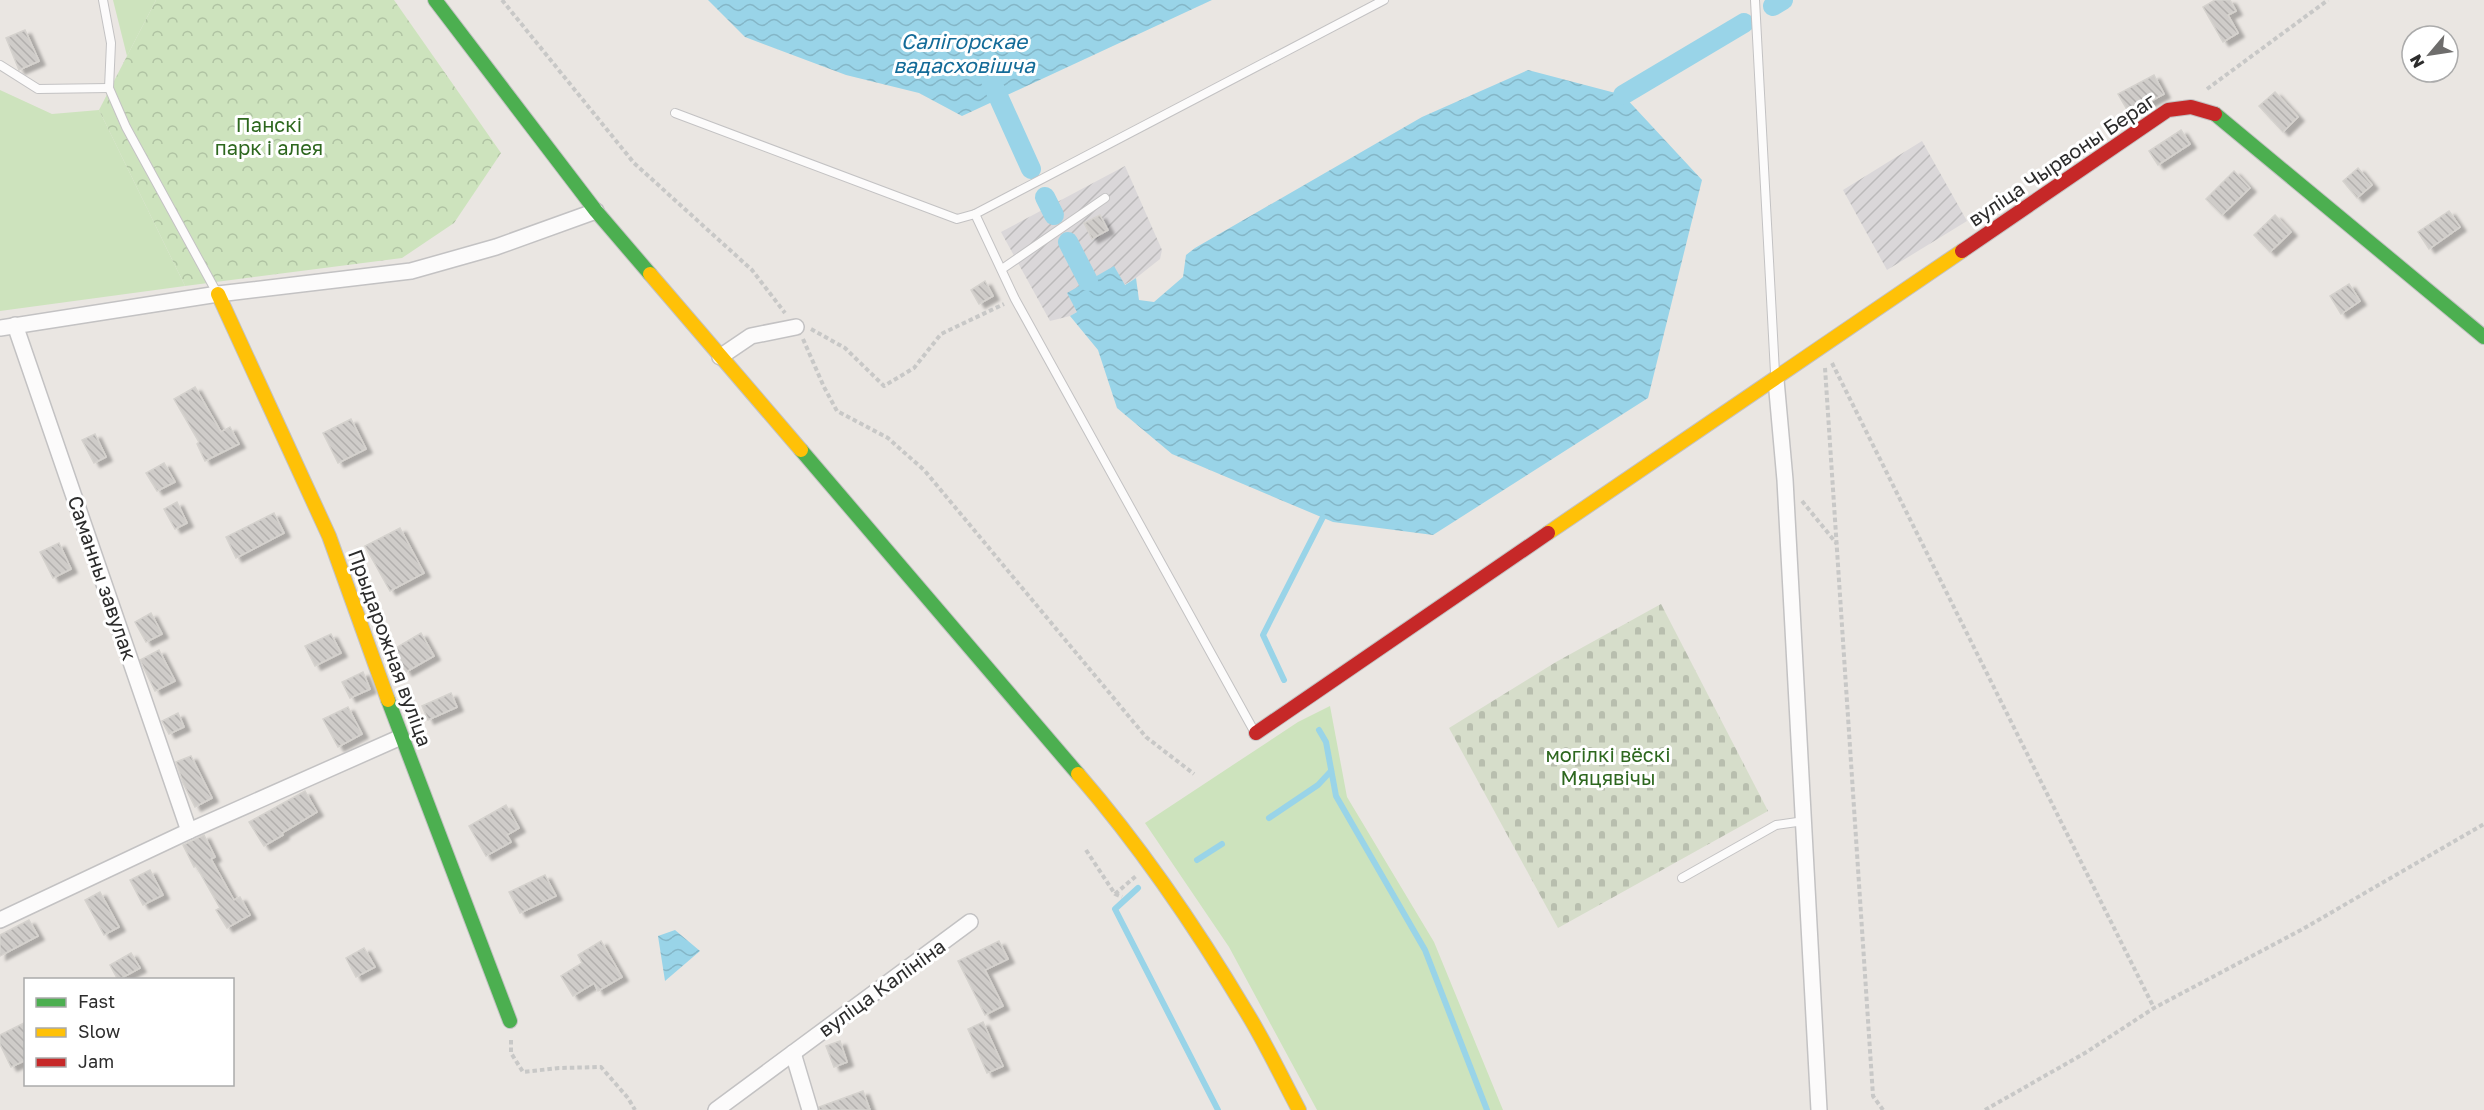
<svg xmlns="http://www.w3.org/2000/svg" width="2484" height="1110" font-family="'Golos Text',sans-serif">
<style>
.industrial{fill:url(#industrial-furrows)}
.grass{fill:#cde3bd}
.cemetery{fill:url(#cemetery-stones)}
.park{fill:url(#park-crowns)}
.water{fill:url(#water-waves)}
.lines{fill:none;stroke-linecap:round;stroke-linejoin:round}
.stream{stroke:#99d4e8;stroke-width:6}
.canal{stroke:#99d4e8;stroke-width:20}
.building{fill:url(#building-back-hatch);stroke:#d5d2ce;stroke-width:1.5;filter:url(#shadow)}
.lane-casing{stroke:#c3c2c3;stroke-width:10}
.street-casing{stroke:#c3c2c3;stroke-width:18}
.fast-casing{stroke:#c3c2c3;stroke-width:16}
.slow-casing{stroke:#c3c2c3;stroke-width:16}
.jam-casing{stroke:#c3c2c3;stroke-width:16}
.path{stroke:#c8c8c7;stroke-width:4;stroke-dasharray:4.5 3;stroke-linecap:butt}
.lane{stroke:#fcfbfb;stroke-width:8}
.street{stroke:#fcfbfb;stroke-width:15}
.fast{stroke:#4caf50;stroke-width:14}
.slow{stroke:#ffc107;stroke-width:14}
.jam{stroke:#c62828;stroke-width:14}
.labels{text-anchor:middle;stroke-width:6;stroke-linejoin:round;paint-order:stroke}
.park-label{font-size:20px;fill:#2d671e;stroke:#fff}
.street-label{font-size:20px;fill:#2c2c2c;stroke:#fff}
.water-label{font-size:21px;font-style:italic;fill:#136b98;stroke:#fff}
</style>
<defs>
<pattern id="industrial-furrows" width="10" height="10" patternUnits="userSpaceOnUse" patternTransform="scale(1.5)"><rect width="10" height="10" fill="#dad7d9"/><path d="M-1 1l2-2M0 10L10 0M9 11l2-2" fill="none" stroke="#bbb9ba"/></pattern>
<pattern id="cemetery-stones" width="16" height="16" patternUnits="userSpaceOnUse" patternTransform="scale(1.5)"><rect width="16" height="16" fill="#d6ddca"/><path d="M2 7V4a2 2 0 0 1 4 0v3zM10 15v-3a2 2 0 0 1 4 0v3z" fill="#b8beae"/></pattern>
<pattern id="park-crowns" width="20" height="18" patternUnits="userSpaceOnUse" patternTransform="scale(1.5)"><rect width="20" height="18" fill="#cde3bd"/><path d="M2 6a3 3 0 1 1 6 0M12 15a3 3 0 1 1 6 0" fill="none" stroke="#b0c3a3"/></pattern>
<pattern id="water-waves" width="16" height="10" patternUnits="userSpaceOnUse" patternTransform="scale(1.5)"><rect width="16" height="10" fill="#99d4e8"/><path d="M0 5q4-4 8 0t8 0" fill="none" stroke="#84b6c7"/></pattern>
<pattern id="building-back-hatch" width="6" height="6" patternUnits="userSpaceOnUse" patternTransform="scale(1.5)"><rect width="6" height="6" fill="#cfccc9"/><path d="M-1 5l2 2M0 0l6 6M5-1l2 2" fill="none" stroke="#b2afad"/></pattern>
<filter id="shadow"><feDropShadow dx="6" dy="4" stdDeviation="1.5" flood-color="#0004"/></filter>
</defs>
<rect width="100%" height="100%" fill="#eae6e2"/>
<g class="industrial">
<polygon points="1922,141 1967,221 1887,270 1843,190"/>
<polygon points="1125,166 1162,250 1160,259 1136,278 1070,316 1050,321 1001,232"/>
</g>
<g class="grass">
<polygon points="113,0 156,0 127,56"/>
<polygon points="0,90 52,114 99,110 185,286 0,311"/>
<polygon points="1330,706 1347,797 1434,942 1503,1110 1317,1110 1229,947 1145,823 1298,722"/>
</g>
<polygon class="cemetery" points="1661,604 1768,811 1558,928 1449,728 1556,662"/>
<polygon class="park" points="156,0 394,0 501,153 454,223 402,258 185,286 99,110"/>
<g class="water">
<polygon points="708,0 1212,0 962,116 919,93 846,75 745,37"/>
<polygon points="1528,70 1623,95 1702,180 1648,398 1433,535 1333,522 1172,454 1117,408 1098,350 1070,316 1077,312 1067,293 1114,266 1125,285 1136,278 1139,300 1154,302 1183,277 1186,255 1195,248 1422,117"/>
<polygon points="675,930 700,951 665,981 658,936"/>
</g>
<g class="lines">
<g class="stream">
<polyline points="1284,680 1263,635 1323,517"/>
<polyline points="1319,730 1326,742 1336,796 1425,950 1487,1110"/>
<polyline points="1269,818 1318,785 1331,771"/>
<polyline points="1197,860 1222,844"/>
<polyline points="1138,888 1115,909 1218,1110"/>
</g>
<g class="canal">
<polyline points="1773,6 1783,0"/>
<polyline points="989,76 1031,169"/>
<polyline points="1623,95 1744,23"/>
<polyline points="1045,197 1054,215"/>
<polyline points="1068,242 1088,281"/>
</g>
</g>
<g class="building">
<polygon points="2215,0 2230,0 2236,11 2228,15 2238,33 2223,42 2203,7"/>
<polygon points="25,30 39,61 19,70 6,38"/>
<polygon points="2154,75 2164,94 2129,113 2118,94"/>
<polygon points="2275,92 2298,117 2283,132 2259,106"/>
<polygon points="2181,130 2190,144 2158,165 2149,151"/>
<polygon points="2358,168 2372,185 2357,198 2343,181"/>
<polygon points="2234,171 2250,188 2222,215 2206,199"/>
<polygon points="2449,211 2460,227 2429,249 2418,232"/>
<polygon points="1100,215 1108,230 1092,239 1084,223"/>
<polygon points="2275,215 2291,232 2270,252 2254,235"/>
<polygon points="985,281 993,296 979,304 971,290"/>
<polygon points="2349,284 2360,301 2341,314 2330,296"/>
<polygon points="195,387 221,432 230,427 239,444 205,461 197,444 199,442 174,399"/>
<polygon points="351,419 366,449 338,463 323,433"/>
<polygon points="95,434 106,457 94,463 82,440"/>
<polygon points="164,463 175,482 157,491 146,473"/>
<polygon points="177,502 187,523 175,529 164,509"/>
<polygon points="274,513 284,533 236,558 226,537"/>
<polygon points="400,528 424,573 390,591 365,546"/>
<polygon points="59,543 71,569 53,578 40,552"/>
<polygon points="151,613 162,634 146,642 135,622"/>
<polygon points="421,633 434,656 406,672 394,649"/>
<polygon points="331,634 341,653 315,666 305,646"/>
<polygon points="159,650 175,681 155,691 140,660"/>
<polygon points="363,672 370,689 350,698 342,682"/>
<polygon points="451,693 457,707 428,720 422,706"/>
<polygon points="348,707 362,734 338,747 323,719"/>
<polygon points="178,713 184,727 169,734 162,721"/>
<polygon points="191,756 212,798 195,807 183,783 176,762"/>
<polygon points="305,791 317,812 282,833 283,835 264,846 249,822"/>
<polygon points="506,805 519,828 507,835 511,842 486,856 469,826"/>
<polygon points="204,835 215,857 211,859 234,900 240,897 250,915 227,928 216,910 220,908 196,866 194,867 183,845"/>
<polygon points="150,870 163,895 143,905 130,880"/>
<polygon points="545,875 556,896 520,913 509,892"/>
<polygon points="100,892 119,927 104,935 85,900"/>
<polygon points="29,920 38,936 0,956 0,935"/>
<polygon points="601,941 622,977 598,991 594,983 573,996 561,976 582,963 578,955"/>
<polygon points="999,941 1008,959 985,970 1003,1006 985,1015 958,961"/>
<polygon points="364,948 375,967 356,977 346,958"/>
<polygon points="131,953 140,968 118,980 110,965"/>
<polygon points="26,1022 26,1060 11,1067 0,1044 0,1035"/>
<polygon points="983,1022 1003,1066 987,1073 968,1029"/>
<polygon points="840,1041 847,1062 834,1067 826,1046"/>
<polygon points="863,1091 870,1110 819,1110 819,1107"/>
</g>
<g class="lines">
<defs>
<g id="lane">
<polyline points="103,0 111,43 109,88 126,127 217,293"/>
<polyline points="1755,0 1775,373"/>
<polyline points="0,65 38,89 109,88"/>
<polyline points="675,113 957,219 975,214"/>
<polyline points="1002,269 1105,198"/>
<polyline points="1254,731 1015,299 975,214 1384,0"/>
<polyline points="1682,878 1776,825 1804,821"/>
</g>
<g id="street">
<polyline points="15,325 189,831"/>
<polyline points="0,328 218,294 411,271 496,247 596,211"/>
<polyline points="720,357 751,336 796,327"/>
<polyline points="1776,380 1785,480 1819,1110"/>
<polyline points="0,920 189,831 401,737"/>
<polyline points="793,1053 810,1110"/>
<polyline points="716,1110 970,922"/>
</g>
<g id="fast">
<polyline points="435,0 596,211 650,274"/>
<polyline points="2215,114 2484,337"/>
<polyline points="801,450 1078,774"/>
<polyline points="388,700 510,1021"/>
</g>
<g id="slow">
<polyline points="650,274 801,450"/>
<polyline points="218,294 329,536 388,700"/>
<polyline points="1548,533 1962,251"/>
<path d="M 1078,774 C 1142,848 1197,929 1247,1013 C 1266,1044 1282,1078 1299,1110"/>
</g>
<g id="jam">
<polyline points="1962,251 2168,110 2191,107 2215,114"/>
<polyline points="1256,733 1548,533"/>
</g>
</defs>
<use href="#lane" class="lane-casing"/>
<use href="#street" class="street-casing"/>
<use href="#fast" class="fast-casing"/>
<use href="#slow" class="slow-casing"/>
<use href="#jam" class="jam-casing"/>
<g class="path">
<polyline points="502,0 634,163 752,270 785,313"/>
<polyline points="2207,89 2328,0"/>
<polyline points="811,329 845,348 884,386 914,368 941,334 1004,304"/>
<polyline points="803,339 824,387 837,411 888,438 925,471 1146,737 1194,774"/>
<polyline points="1832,363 2154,1008"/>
<polyline points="1825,368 1873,1096 1883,1110"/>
<polyline points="1802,501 1837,544"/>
<polyline points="1086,850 1115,894 1122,897"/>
<polyline points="1115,894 1136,876"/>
<polyline points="511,1040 511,1053 523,1072 559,1068 601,1067 628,1098 635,1110"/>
<polyline points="1985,1110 2085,1053 2154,1008 2301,930 2484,824"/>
</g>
<use href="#lane" class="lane"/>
<use href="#street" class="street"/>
<use href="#fast" class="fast"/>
<use href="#slow" class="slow"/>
<use href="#jam" class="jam"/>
</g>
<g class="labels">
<g class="park-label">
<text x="269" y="132">Панскі<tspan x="269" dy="23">парк і алея</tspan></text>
<text x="1608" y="762">могілкі вёскі<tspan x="1608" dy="23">Мяцявічы</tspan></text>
</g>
<g class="street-label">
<text transform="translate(2062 160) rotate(-34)" y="7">вуліца Чырвоны Бераг</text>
<text transform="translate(102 578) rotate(71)" y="7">Саманны завулак</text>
<text transform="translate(390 648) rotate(70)" y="7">Прыдарожная вуліца</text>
<text transform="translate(882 988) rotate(-36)" y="7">вуліца Калініна</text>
</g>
<g class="water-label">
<text x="964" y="49">Салігорскае<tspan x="964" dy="24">вадасховішча</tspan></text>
</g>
</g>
<rect x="24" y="978" width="210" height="108" fill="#ffffff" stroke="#ababab" stroke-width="1.5"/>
<rect x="36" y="998" width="30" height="9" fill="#4caf50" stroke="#ababab" stroke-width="1.5"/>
<text x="78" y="1008" font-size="18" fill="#2c2c2c">Fast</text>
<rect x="36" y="1028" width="30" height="9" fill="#ffc107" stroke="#ababab" stroke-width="1.5"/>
<text x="78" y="1038" font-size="18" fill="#2c2c2c">Slow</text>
<rect x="36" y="1058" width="30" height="9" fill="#c62828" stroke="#ababab" stroke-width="1.5"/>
<text x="78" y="1068" font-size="18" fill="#2c2c2c">Jam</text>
<g transform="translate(2430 54) rotate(241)"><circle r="28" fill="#ffffff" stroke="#ababab" stroke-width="1.5"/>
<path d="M0-4.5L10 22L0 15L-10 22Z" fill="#6e6d6c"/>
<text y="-9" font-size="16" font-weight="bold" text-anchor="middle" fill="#2c2c2c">N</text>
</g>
</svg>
